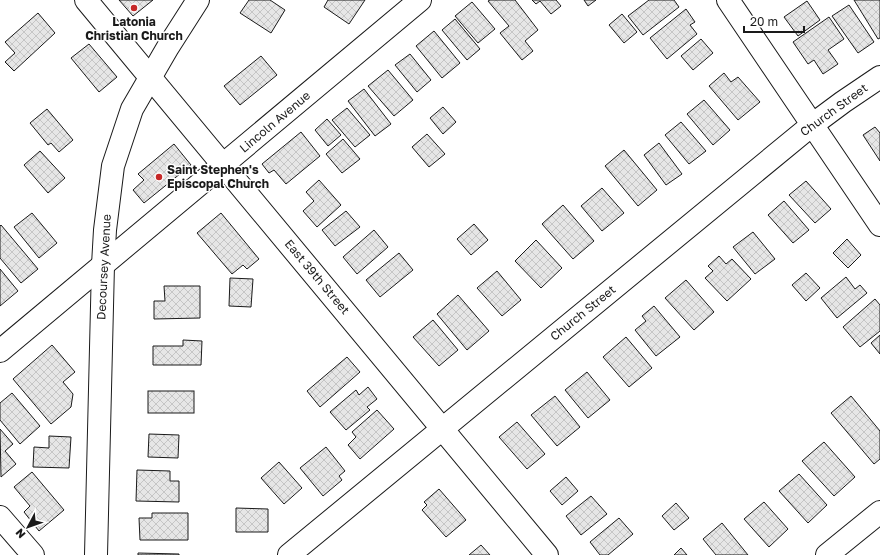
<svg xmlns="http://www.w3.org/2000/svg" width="880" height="555" font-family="'Golos Text',sans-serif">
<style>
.building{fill:url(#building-cross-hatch);stroke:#1a1a1a}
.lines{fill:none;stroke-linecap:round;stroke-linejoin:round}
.minor-casing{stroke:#1a1a1a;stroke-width:24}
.major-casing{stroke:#1a1a1a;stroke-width:24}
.minor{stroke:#fff;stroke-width:22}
.major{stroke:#fff;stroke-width:22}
.poi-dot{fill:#c62828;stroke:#fff;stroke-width:1.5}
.labels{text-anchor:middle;stroke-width:3;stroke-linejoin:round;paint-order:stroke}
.poi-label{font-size:12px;font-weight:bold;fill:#1a1a1a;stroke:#fff}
.street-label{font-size:12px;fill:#1a1a1a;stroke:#fff}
</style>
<defs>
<pattern id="building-cross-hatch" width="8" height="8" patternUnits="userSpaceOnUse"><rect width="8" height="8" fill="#e6e6e6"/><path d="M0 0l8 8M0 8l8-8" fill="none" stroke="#c5c5c5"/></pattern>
</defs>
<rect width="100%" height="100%" fill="#fff"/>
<g class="building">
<polygon points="119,0 153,0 133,16"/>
<polygon points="249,0 270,0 285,10 271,33 240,13"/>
<polygon points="328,0 365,0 349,24 324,7"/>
<polygon points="490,0 515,0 538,30 525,41 533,51 522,60 500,33 509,26 488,1"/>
<polygon points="532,0 556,0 561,6 551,14 540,1 536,4"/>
<polygon points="584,0 596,0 588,6"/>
<polygon points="649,0 674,0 679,7 643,35 628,16"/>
<polygon points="854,0 880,0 880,38 878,39"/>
<polygon points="807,1 820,20 798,36 784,17"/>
<polygon points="472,2 495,29 478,43 455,16"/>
<polygon points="849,5 874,42 858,53 832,16"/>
<polygon points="686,9 695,22 690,25 697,34 667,59 650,38"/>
<polygon points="38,13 55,33 14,71 5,62 15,53 5,42"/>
<polygon points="622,14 637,32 624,43 609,25"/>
<polygon points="829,17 844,39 828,50 838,64 823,74 814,60 808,64 793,42"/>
<polygon points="455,19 480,49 467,60 442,30"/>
<polygon points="434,31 460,63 442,78 416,46"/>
<polygon points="701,39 713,53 693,70 681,56"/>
<polygon points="89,44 117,77 99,92 71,58"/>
<polygon points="410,54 431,80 417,92 395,65"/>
<polygon points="261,56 277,75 240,105 224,86"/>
<polygon points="388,70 413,100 394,116 368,86"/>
<polygon points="724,73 731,82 738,77 760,102 738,120 709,86"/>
<polygon points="364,89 391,124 375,136 348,101"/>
<polygon points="704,100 730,130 713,145 687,114"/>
<polygon points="443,107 456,122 443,134 430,118"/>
<polygon points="347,108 370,135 355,147 332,120"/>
<polygon points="47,109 73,140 59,152 51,143 48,145 30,123"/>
<polygon points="327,119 341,135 328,146 315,130"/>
<polygon points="681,122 706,151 689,164 665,135"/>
<polygon points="875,127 880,133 880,161 863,135"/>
<polygon points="301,132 320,156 286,184 274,170 269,173 262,164"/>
<polygon points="427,134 445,154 429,167 412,147"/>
<polygon points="343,139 360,159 342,173 326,154"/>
<polygon points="659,143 682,174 666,185 644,155"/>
<polygon points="174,144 191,165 144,203 133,190 144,180 138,174"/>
<polygon points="624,150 657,190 638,206 605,166"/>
<polygon points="40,151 65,178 48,193 24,165"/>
<polygon points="319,180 341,205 317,227 303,211 314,201 306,192"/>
<polygon points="806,181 831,209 815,223 789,195"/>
<polygon points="602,188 624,213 602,231 581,206"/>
<polygon points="784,201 809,230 793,243 768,215"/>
<polygon points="563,205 594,241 573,259 542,224"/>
<polygon points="346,211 360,227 335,246 322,230"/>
<polygon points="32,213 57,243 39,258 14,227"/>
<polygon points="221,213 259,259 247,269 243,265 232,274 197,233"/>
<polygon points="474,224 488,240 471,255 457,239"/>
<polygon points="1,225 38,269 21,283 0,258 0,226"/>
<polygon points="374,230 388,247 357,274 343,257"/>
<polygon points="753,232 775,259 755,274 733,247"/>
<polygon points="847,239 861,255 848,268 833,253"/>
<polygon points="536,240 562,268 541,288 515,261"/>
<polygon points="399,253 413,270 380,297 366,280"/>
<polygon points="719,256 726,264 732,259 751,279 727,301 705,278 713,271 708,266"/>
<polygon points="0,269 18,291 0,306"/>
<polygon points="497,271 521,300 502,316 477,288"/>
<polygon points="806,273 820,288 806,301 792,285"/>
<polygon points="846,277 855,289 860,285 867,293 837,318 821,298"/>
<polygon points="230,278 253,279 251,307 229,306"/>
<polygon points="686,280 714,312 694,330 665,298"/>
<polygon points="164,286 200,286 200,318 154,319 154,301 165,301"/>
<polygon points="458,295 489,331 467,350 437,314"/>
<polygon points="875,299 880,305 880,331 860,347 843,327"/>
<polygon points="654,306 680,337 656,356 635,330 646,321 642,316"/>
<polygon points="433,320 458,350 439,366 413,337"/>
<polygon points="880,335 880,354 871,343"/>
<polygon points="626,337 652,368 629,387 603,357"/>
<polygon points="183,340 202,341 201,365 153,365 153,346 183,346"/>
<polygon points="52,345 75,372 63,382 73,394 71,407 51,424 13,379"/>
<polygon points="347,357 360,372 320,407 307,391"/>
<polygon points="587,372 610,400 588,418 565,390"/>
<polygon points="368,387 377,399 367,407 370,410 346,430 330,412 356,390 359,395"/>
<rect x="148" y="391" width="46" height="22"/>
<polygon points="12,393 40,426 20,444 0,420 0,403"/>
<polygon points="555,396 580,427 557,446 531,415"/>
<polygon points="851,396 880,431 880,459 874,464 831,413"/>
<polygon points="377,410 394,429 360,459 348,445 356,437 352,432"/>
<polygon points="517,422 545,454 527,469 499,437"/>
<polygon points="0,429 13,444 5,451 16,464 1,477"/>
<polygon points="149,434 179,435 178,458 148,457"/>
<polygon points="49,436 71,437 69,468 33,467 34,447 49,448"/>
<polygon points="824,442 855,477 834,496 802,461"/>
<polygon points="326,447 345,471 339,476 342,480 323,496 300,468"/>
<polygon points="279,462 302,488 284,504 261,478"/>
<polygon points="137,470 170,471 170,481 179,481 179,502 136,501"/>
<polygon points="32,472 64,510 39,531 24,512 30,506 14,487"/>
<polygon points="799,474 827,505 808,523 779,491"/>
<polygon points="566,477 578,491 562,505 550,491"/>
<polygon points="439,489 466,520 446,537 422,510 427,505 424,502"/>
<polygon points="591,496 607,514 581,535 566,516"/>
<polygon points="764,502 788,529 769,547 744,519"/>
<polygon points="676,503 689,518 674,530 662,516"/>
<polygon points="236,508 268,509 268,532 236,532"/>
<polygon points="152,513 188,513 188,540 140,540 139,518 152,518"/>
<polygon points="619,518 633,534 608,555 600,555 590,542"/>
<polygon points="722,523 748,555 716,555 703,539"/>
<polygon points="481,545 490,555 469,555"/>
<polygon points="681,548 687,555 674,555"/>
<polygon points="138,553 179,554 179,555 138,555"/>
</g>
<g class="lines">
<defs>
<g id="minor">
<polyline points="86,0 547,555"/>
<polyline points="728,0 880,225"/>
<polyline points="0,351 420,0"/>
<polyline points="0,517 33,555"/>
<polyline points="289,555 812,125 843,102 880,77"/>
<polyline points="827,555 880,512"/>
</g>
<polyline id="major" points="96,555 103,265 105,230 113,166 132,109 168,47 198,0"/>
</defs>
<use href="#minor" class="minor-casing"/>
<use href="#major" class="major-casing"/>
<use href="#minor" class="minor"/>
<use href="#major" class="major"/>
</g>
<g class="poi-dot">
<circle cx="134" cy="8" r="4"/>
<circle cx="159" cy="177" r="4"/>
</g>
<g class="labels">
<g class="poi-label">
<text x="134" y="26">Latonia<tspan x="134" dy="14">Christian Church</tspan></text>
<text x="167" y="174" text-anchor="start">Saint Stephen's<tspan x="167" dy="14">Episcopal Church</tspan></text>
</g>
<g class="street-label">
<text transform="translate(834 110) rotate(-36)" y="4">Church Street</text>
<text transform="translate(275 122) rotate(-40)" y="4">Lincoln Avenue</text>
<text transform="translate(104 267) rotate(-87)" y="4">Decoursey Avenue</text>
<text transform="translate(317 277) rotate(50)" y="4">East 39th Street</text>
<text transform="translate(583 313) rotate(-39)" y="4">Church Street</text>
</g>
</g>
<g transform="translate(28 527) rotate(229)" stroke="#ffffff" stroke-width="3" paint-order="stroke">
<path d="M0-3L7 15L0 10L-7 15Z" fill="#1a1a1a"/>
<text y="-6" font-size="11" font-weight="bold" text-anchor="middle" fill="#1a1a1a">N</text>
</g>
<path d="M744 26v6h60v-6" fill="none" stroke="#1a1a1a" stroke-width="2"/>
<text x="750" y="26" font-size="12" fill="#1a1a1a" stroke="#ffffff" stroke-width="3" paint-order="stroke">20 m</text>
</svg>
